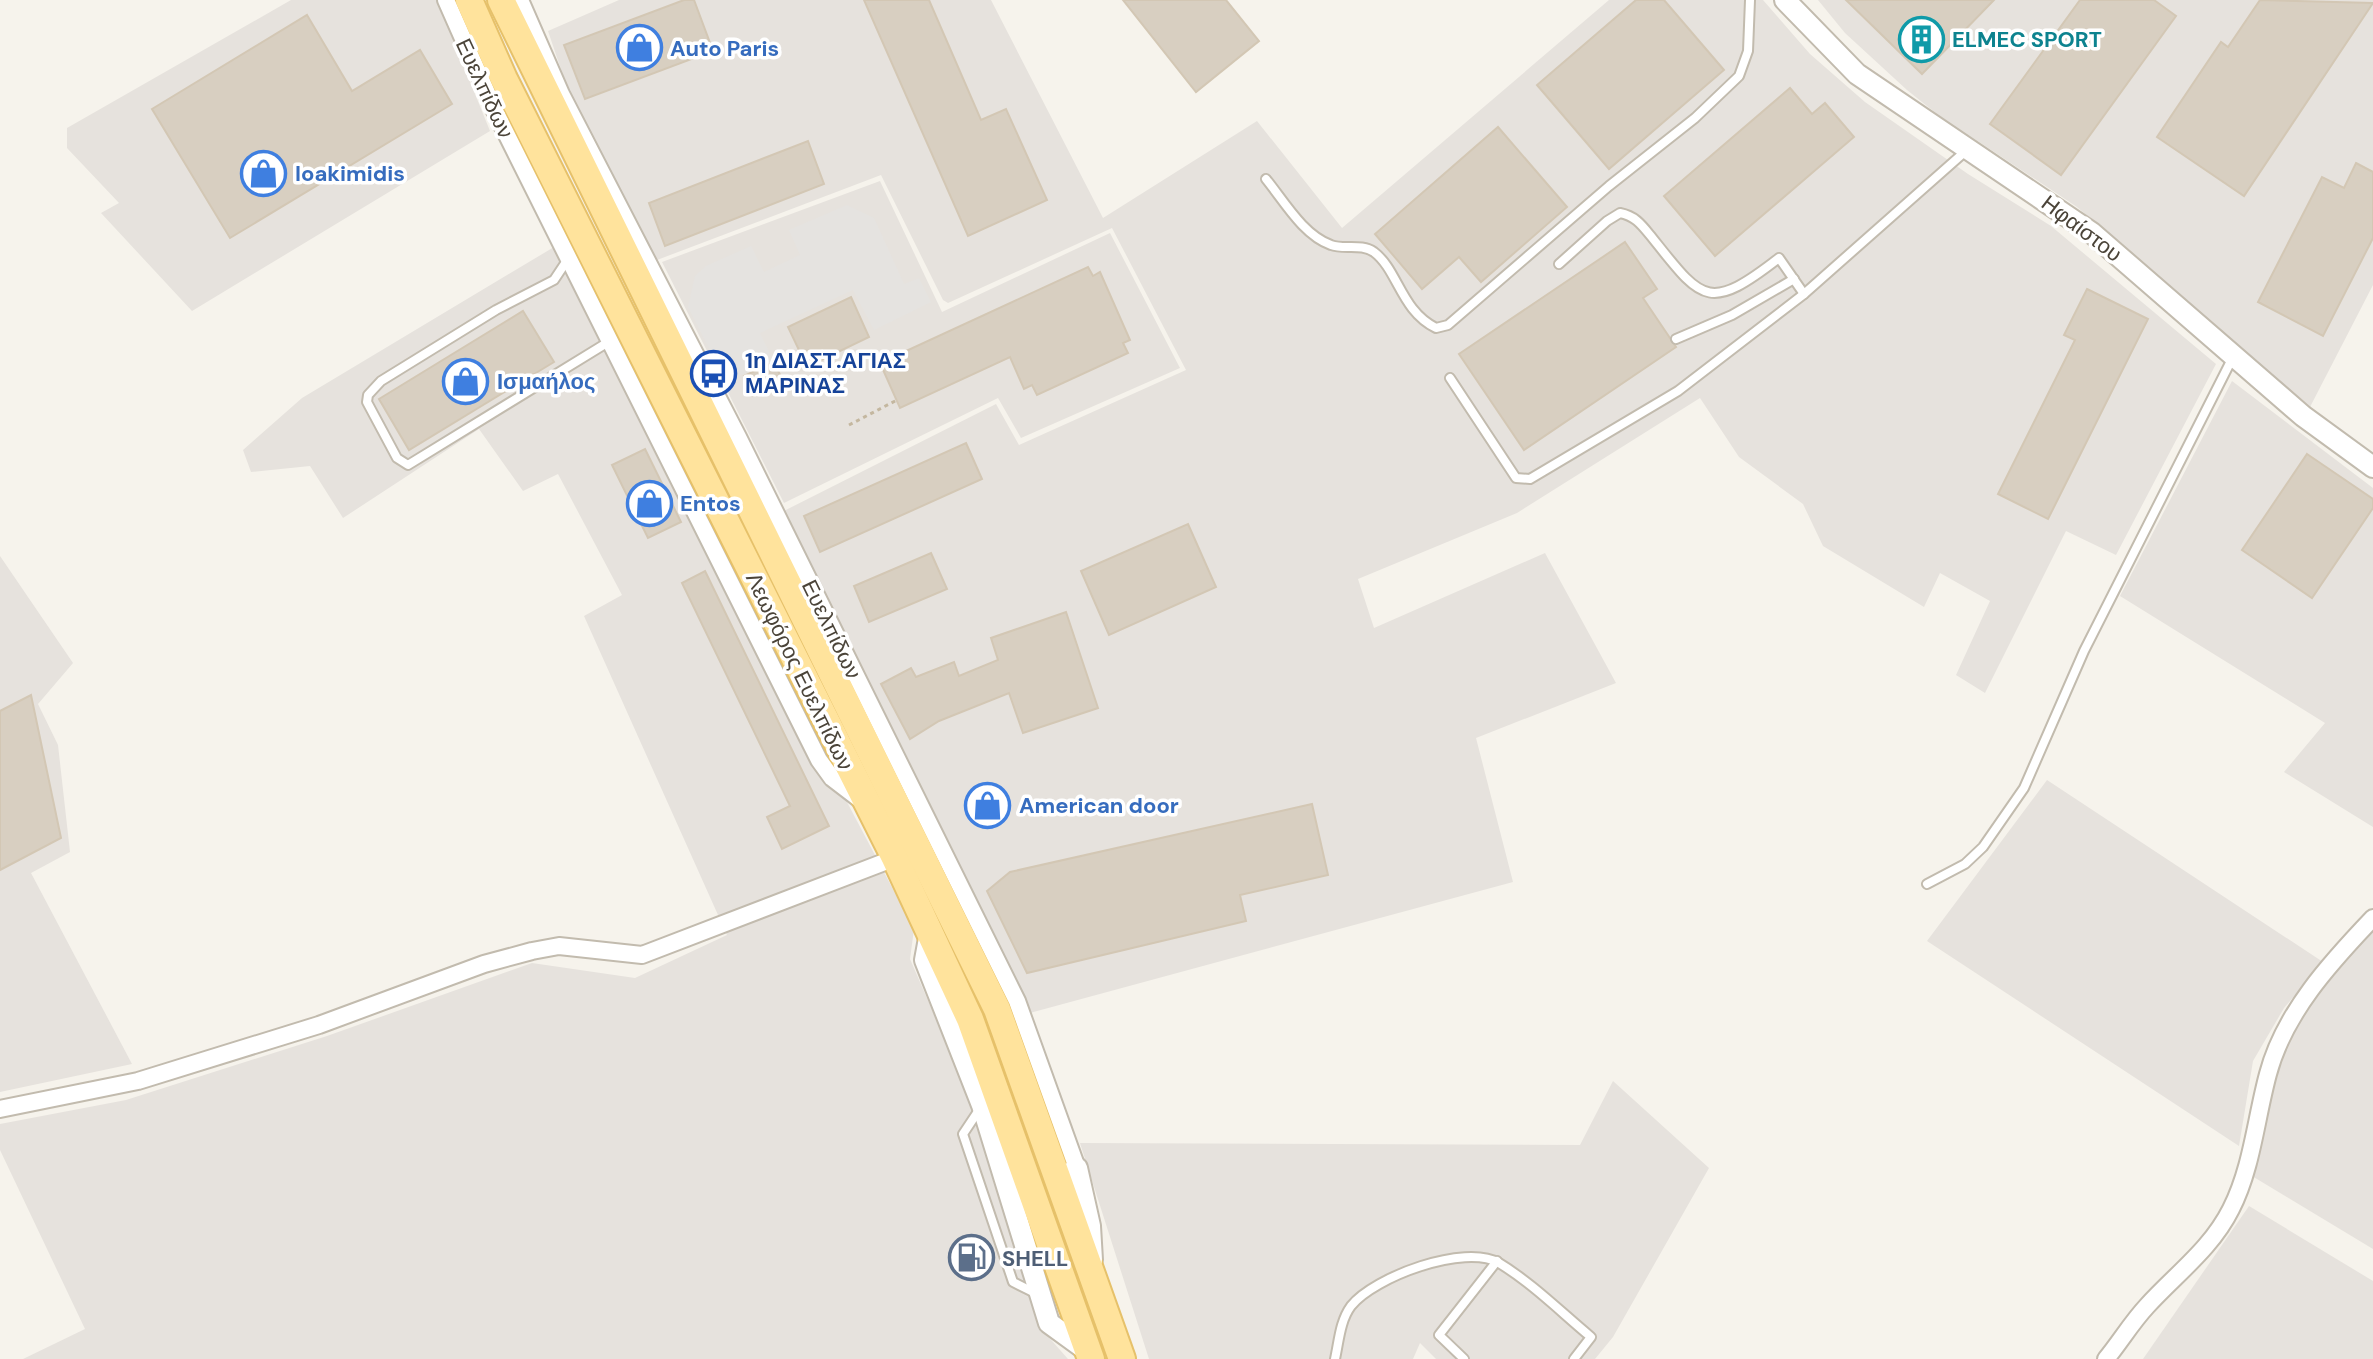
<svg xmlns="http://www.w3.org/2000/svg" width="2373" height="1359" font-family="'DM Sans',sans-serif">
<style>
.industrial{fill:#e6e2dd}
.parking{fill:#e5e3e0}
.building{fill:#d8cfc1;stroke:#d3c7b4;stroke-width:2}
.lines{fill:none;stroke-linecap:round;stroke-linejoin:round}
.service-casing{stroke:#c2bbae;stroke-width:12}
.minor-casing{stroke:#c2bbae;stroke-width:20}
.tertiary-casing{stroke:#c2bbae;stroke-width:24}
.primary-casing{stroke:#e6c16a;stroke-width:30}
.path{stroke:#c4b79f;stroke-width:3;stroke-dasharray:4 4;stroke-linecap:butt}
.service{stroke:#fff;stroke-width:8}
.minor{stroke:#fff;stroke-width:16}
.tertiary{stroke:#fff;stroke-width:20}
.primary{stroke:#ffe39c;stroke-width:26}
.labels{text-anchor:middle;stroke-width:7;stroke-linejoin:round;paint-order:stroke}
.culture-label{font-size:22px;font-weight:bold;fill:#0d838f;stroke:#fff;text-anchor:start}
.shop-label{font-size:22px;font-weight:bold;fill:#366cbe;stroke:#fff;text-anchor:start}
.street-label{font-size:22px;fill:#4b4439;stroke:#fff}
.transit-label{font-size:22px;font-weight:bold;fill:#164399;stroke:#fff;text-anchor:start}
.service-label{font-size:22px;font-weight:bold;fill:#4e5e75;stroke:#fff;text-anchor:start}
</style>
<rect width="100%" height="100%" fill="#f6f3ec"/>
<g class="industrial">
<polygon points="291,0 437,0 490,131 192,311 101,213 119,203 67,148 67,128"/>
<polygon points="619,0 991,0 1103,218 1257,121 1342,228 1609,0 1763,0 1810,54 1865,102 1968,174 2051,226 2216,364 2116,555 2066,531 1985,693 1956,675 1990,601 1940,573 1924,607 1823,546 1803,504 1739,457 1700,398 1517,513 1358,579 1374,628 1545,553 1616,683 1476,738 1513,882 1015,1017 768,519 996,404 1019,445 1186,370 1112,228 948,303 943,300 881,175 657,260 569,93 548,31"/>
<polygon points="1818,0 2373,0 2373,285 2310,407 2077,207 1937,114 1907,90 1845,33"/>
<polygon points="880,181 942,312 1110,233 1180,368 1021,438 998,398 784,503 662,262"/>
<polygon points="554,247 914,929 910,959 978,1116 1037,1293 1045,1333 1068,1359 23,1359 85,1329 0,1150 0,1124 126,1100 327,1036 532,963 635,978 727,935 584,616 622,595 558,474 523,491 479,429 343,518 310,466 251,472 243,450 302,398"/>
<polygon points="2232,381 2373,488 2373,827 2284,772 2325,723 2120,596"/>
<polygon points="0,556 73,663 38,704 58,745 70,852 31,873 132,1064 0,1092"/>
<polygon points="2047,780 2323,962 2284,1008 2253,1061 2239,1146 1927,941"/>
<polygon points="2373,925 2373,1249 2247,1173 2273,1074 2291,1028 2338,960"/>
<polygon points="1613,1081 1709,1168 1613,1337 1595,1359 1436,1359 1420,1343 1413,1359 1149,1359 1080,1143 1580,1145"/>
<polygon points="2249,1206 2373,1281 2373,1359 2143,1359"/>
</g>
<polygon class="parking" points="847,205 874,218 904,284 919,278 931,302 874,330 853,290 760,333 773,360 726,382 688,307 695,276 706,266 751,246 764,272 800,255 789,230"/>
<g class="building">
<polygon points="684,0 694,0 713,51 585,99 564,45"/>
<polygon points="864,0 929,0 981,120 1006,109 1047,200 968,236"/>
<polygon points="1123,0 1226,0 1259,41 1196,92"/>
<polygon points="1636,0 1664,0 1724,70 1609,169 1537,85"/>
<polygon points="1846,0 1994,0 1922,74"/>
<polygon points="2080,0 2154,0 2176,16 2061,175 1990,124"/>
<polygon points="2260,0 2373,3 2244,196 2157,137 2221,42 2228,47"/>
<polygon points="307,15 352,91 420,50 452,104 230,238 152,109"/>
<polygon points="1790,88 1812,114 1825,103 1854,137 1715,256 1664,196"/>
<polygon points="1498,127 1567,207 1481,282 1459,257 1422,289 1375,234"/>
<polygon points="808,141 824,184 665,246 649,203"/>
<polygon points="2356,163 2373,172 2373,238 2323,336 2258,302 2322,177 2344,188"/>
<polygon points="1625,242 1657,289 1643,298 1676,347 1524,450 1459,354"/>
<polygon points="1088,267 1093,276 1100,272 1130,340 1123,343 1128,353 1037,395 1032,385 1024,389 1010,357 900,408 880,363"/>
<polygon points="2087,289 2148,319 2048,519 1998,494 2075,340 2064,335"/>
<polygon points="851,297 869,337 807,367 788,327"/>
<polygon points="523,311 554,362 409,450 379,399"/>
<polygon points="774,362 783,381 753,396 744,376"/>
<polygon points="966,443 982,479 820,552 804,516"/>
<polygon points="645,449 681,522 648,538 612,465"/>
<polygon points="2307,454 2373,499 2373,508 2312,598 2242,550"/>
<polygon points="1188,524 1216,587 1109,635 1081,571"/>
<polygon points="931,553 947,589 869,622 854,586"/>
<polygon points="705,571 829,826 782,849 767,817 790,806 682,583"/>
<polygon points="1066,612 1098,708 1023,733 1009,693 939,721 910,739 881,684 911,668 916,677 954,662 959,676 998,660 991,638"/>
<polygon points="31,695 61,838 0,870 0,711"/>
<polygon points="1312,804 1328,875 1240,895 1246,921 1027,973 987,891 1010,872"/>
</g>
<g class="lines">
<defs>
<g id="service">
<path d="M 1266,179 C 1284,201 1303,235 1331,245 C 1344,250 1361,243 1374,252 C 1398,270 1401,311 1436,328 L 1448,325 L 1609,186 L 1695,118 L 1739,76 L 1748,51 L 1750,0"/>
<polyline points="568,259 554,280 496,310 381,381 368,395 367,402 397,458 408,465 610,341"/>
<path d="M 1559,264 L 1607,221 L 1620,213 C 1635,216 1641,224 1650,235 C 1702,300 1707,314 1779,258 L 1804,294"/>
<polyline points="1676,339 1732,315 1794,279"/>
<polyline points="1450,378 1516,478 1530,479 1678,391 1804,294 1968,149"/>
<polyline points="1927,884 1965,864 1983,847 2024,788 2084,651 2233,357"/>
<polyline points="979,1110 963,1134 1013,1282 1035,1293"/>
<path d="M 1335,1359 C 1339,1341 1340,1321 1351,1306 C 1374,1277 1465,1243 1499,1263 C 1532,1283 1562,1313 1591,1337 L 1574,1359"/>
<polyline points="1464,1359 1439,1335 1497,1261"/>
</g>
<g id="minor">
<polyline points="446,0 495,111 819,760 832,778 862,801"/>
<polyline points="520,0 561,94 738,437 1017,1001 1077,1168 1066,1172"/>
<polyline points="0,1109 138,1081 319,1025 484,964 532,951 559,946 642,955 895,858"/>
<path d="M 2106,1359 C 2120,1342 2132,1322 2147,1306 C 2176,1274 2211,1249 2231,1209 C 2252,1168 2256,1118 2268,1074 C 2284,1013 2331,962 2373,918"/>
</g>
<g id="tertiary">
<polyline points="1785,0 1857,74 2092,233 2303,416 2373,467"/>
<polyline points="930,933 925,960 982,1105 1049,1323 1089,1352"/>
<polyline points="1077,1168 1090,1226 1092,1260"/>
</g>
<g id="primary">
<polyline points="469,0 504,79 895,858 970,1019 1091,1359"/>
<polyline points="501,0 997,1009 1122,1359"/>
</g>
</defs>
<use href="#service" class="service-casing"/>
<use href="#minor" class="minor-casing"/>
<use href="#tertiary" class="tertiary-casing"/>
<use href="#primary" class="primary-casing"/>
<polyline class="path" points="849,425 897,400"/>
<use href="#service" class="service"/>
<use href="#minor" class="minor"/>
<use href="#tertiary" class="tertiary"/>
<use href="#primary" class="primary"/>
</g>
<defs>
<symbol id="building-ring" viewBox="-11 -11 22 22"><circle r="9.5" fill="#fff" stroke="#0f9aa8" stroke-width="1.5"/><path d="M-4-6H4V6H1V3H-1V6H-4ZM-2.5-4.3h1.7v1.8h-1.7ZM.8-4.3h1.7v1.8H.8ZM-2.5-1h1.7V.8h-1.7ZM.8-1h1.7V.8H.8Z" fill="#0f9aa8"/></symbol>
<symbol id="shop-ring" viewBox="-11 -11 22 22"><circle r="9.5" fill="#fff" stroke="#3f7fe0" stroke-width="1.5"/><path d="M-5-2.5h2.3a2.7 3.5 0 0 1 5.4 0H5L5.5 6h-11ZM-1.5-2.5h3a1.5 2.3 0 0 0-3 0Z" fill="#3f7fe0"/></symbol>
<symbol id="bus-ring" viewBox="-11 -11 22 22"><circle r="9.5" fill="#fff" stroke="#1a4fb4" stroke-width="1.5"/><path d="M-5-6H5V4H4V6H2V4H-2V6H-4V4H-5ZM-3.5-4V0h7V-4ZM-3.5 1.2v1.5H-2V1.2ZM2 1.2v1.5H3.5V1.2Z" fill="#1a4fb4"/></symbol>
<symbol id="fuel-ring" viewBox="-11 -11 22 22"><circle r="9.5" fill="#fff" stroke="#5c6f8a" stroke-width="1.5"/><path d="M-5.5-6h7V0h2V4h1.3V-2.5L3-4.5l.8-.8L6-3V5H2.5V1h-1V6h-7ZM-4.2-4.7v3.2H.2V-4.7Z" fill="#5c6f8a"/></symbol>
</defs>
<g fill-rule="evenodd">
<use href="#building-ring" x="1896" y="14" width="51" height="51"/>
<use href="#shop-ring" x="614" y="22" width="51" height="51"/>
<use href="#shop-ring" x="238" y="148" width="51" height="51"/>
<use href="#bus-ring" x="688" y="348" width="51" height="51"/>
<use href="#shop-ring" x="440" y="356" width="51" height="51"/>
<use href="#shop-ring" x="624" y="478" width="51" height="51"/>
<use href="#shop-ring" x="962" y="780" width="51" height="51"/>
<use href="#fuel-ring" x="946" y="1232" width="51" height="51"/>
</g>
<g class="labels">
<g class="culture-label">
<text x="1952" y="47">ELMEC SPORT</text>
</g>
<g class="shop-label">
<text x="670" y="56">Auto Paris</text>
<text x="295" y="181">Ioakimidis</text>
<text x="497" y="389">Ισμαήλος</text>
<text x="680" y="511">Entos</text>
<text x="1019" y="813">American door</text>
</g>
<g class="street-label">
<text transform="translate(485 88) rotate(65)" y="8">Ευελπίδων</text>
<text transform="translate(2082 228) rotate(37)" y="8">Ηφαίστου</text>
<text transform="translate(832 629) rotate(64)" y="8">Ευελπίδων</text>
<text transform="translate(800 671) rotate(64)" y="8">Λεωφόρος Ευελπίδων</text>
</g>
<g class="transit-label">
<text x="745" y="368">1η ΔΙΑΣΤ.ΑΓΙΑΣ<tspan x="745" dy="25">ΜΑΡΙΝΑΣ</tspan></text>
</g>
<g class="service-label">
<text x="1002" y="1266">SHELL</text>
</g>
</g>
</svg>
